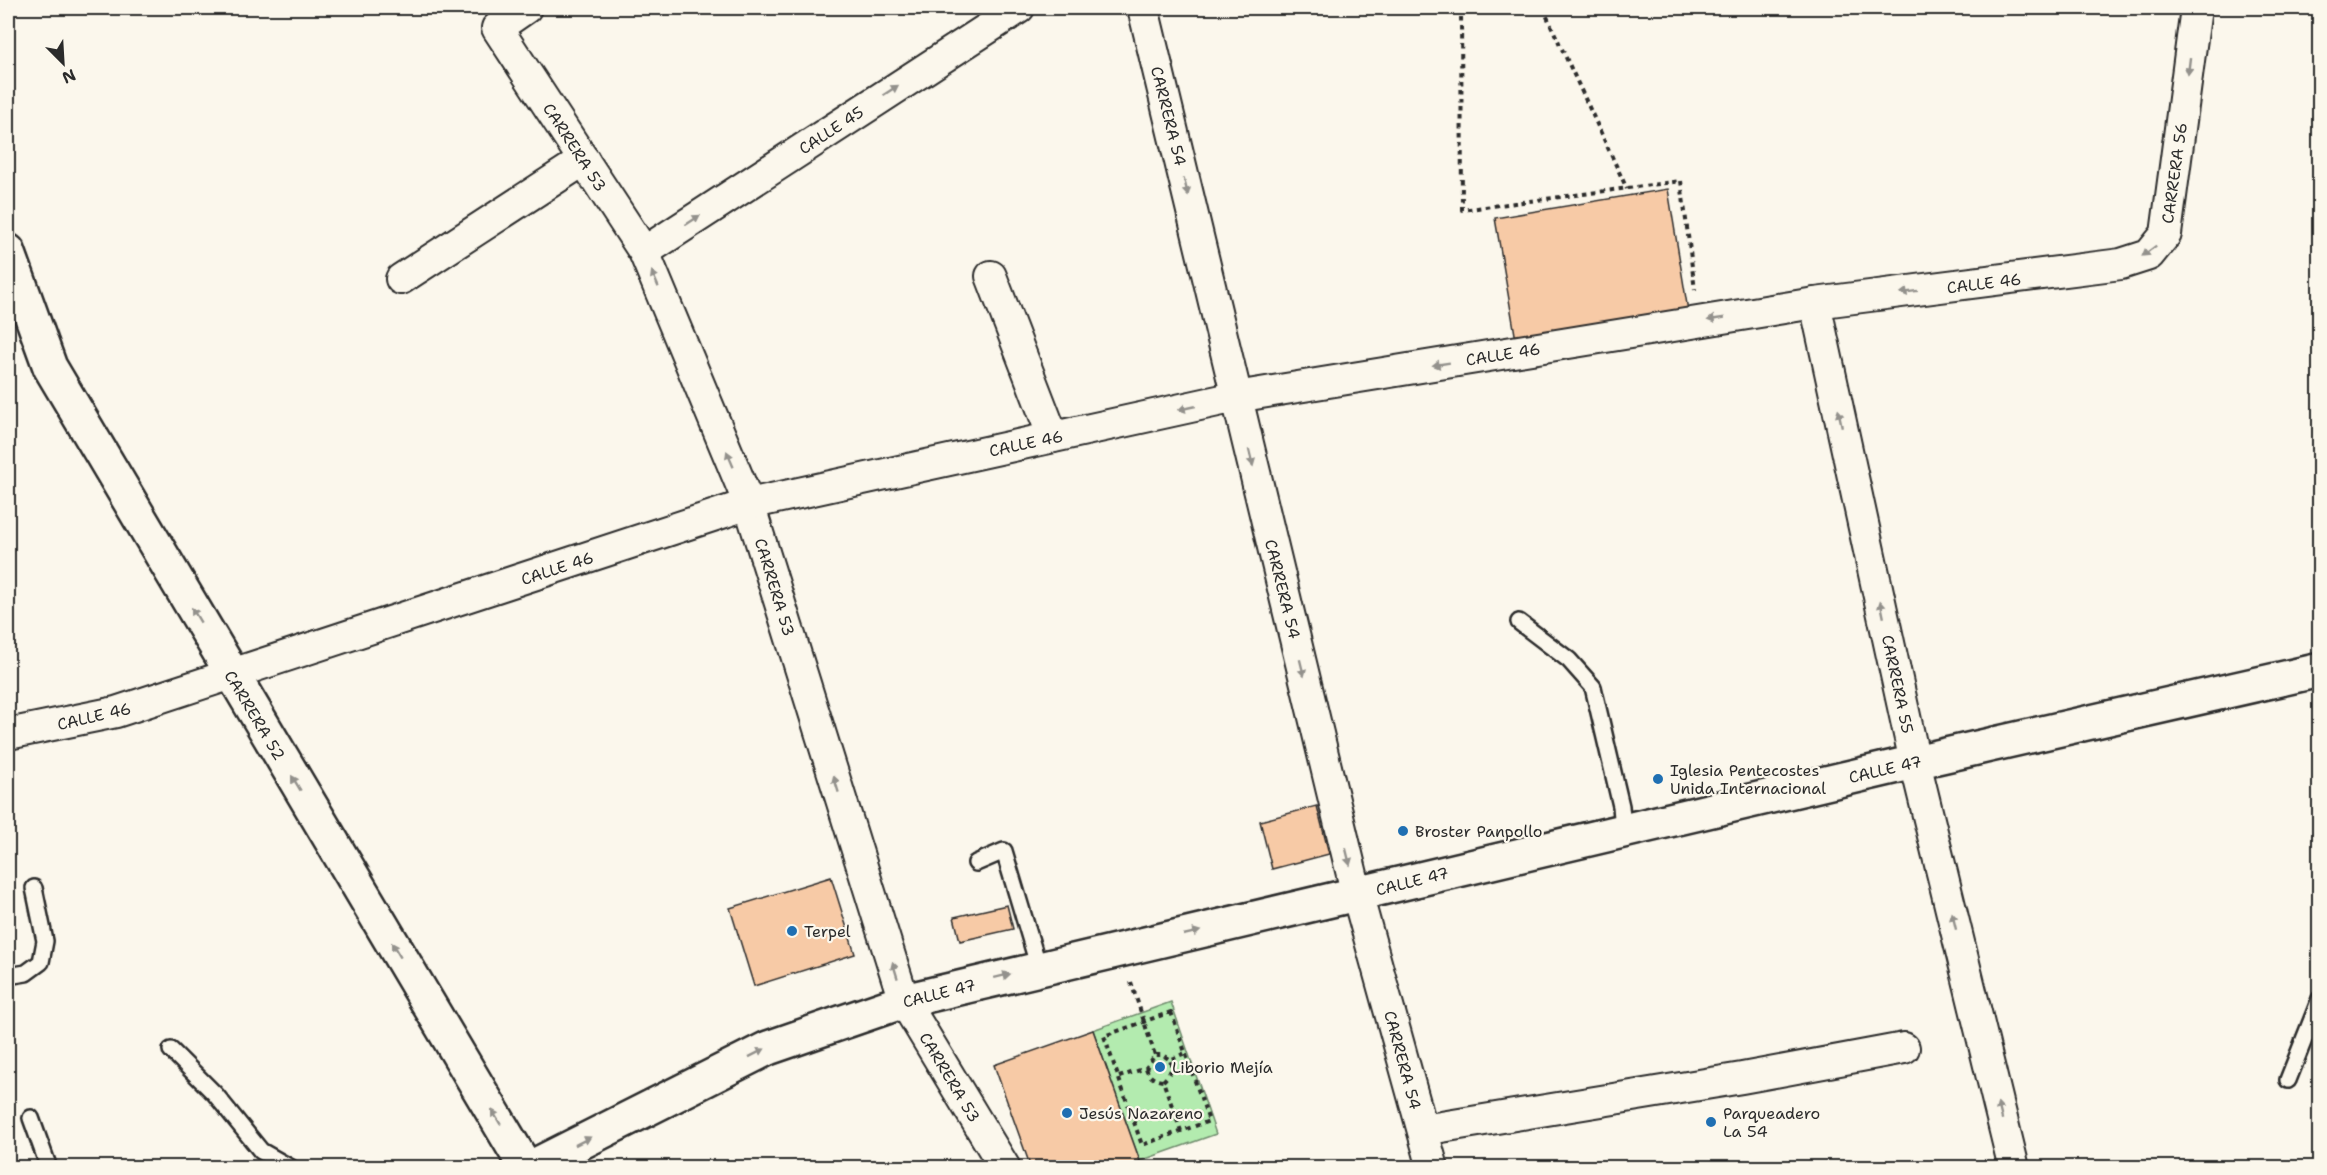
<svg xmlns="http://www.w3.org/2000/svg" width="2327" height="1175" font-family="'Shantell Sans',sans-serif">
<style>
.green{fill:#b3ebaf;stroke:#6f8b6d;stroke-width:1.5}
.building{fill:#f7caa6;stroke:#2b2b2b;stroke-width:1.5}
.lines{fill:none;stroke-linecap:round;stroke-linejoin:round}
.service-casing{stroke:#2b2b2b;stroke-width:20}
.minor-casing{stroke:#2b2b2b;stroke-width:34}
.tertiary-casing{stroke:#2b2b2b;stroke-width:38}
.secondary-casing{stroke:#2b2b2b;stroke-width:38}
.path{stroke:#2b2b2b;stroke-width:4;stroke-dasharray:4.5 4.5;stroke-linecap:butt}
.service{stroke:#fbf7ec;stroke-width:15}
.minor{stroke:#fbf7ec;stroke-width:30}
.tertiary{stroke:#fbf7ec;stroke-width:33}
.secondary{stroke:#fbf7ec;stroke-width:33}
.oneway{fill:#93918c}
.poi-dot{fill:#1f6fb2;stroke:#fbf7ec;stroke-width:2}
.labels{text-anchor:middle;stroke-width:4.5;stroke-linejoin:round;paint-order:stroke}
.street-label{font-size:16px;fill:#2b2b2b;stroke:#fbf7ec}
.poi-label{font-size:16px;fill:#2b2b2b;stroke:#fbf7ec;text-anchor:start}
</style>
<rect width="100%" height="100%" fill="#fbf7ec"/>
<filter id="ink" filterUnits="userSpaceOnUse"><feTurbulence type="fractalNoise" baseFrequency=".0167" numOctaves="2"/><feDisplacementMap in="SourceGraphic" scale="12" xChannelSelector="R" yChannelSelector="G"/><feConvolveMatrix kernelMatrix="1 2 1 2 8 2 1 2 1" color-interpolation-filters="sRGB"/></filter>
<g filter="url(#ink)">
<polygon class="green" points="1171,1002 1216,1134 1140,1161 1093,1030"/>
<g class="building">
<polygon points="1668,189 1689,317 1517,346 1495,218"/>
<polygon points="1317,806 1329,854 1272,869 1260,821"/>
<polygon points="831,877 855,954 754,986 730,908"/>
<polygon points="1007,905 1013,929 960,941 954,917"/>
<polygon points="1093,1030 1140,1161 1121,1168 1031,1168 994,1065"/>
</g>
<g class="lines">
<defs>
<g id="service">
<polyline points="1519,622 1569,660 1593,687 1621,806 1623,830"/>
<polyline points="976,863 1004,851 1039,968"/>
<polyline points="8,976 26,973 41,962 45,941 34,888"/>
<polyline points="171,1050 215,1094 261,1151 291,1168"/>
<polyline points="2288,1080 2320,999"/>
<polyline points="31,1118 49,1168"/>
</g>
<g id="minor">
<polyline points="526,8 497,28 644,252 749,504 904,1001 1005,1168"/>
<polyline points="1143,8 1354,883 1433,1168"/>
<polyline points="644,252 1019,8"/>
<polyline points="991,276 1053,437"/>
<polyline points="401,279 584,160"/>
<polyline points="1815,303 1915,762 2014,1168"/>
<polyline points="8,734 116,712 749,504 1236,397 1815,303 2121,264 2149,255 2166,234 2196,8"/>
<polyline points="1423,1130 1742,1078 1904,1048"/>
</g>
<polyline id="tertiary" points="8,251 50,367 526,1168"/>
<polyline id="secondary" points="530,1168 768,1048 904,1001 1915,762 2320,670"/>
</defs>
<use href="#service" class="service-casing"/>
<use href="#minor" class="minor-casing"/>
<use href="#tertiary" class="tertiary-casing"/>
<use href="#secondary" class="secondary-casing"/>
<g class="path">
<polyline points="1461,8 1462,210 1681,181 1695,290"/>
<polyline points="1543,8 1627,189"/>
<polyline points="1131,982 1155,1055"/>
<polygon points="1171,1012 1209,1121 1142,1145 1104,1036"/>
<path d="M 1146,1068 C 1149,1077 1154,1080 1163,1081 L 1181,1131"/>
<polyline points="1119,1077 1146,1068 1155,1055 1163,1055 1170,1060 1185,1053"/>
<path d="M 1163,1081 C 1170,1074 1173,1069 1170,1060"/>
</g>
<use href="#service" class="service"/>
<use href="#minor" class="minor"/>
<use href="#tertiary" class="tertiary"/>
<use href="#secondary" class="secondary"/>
</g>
<defs><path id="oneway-solid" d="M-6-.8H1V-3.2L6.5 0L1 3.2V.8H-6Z" transform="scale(1.5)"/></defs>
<g class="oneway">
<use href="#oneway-solid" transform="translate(2189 66) rotate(97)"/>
<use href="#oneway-solid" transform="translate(891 90) rotate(-33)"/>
<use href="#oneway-solid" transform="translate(1186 187) rotate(76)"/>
<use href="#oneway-solid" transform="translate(693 220) rotate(-33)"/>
<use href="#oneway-solid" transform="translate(2149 251) rotate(143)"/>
<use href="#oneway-solid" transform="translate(655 279) rotate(-113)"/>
<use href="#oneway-solid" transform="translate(1909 292) rotate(173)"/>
<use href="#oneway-solid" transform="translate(1716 319) rotate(171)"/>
<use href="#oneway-solid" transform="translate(1441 364) rotate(171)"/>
<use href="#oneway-solid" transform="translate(1187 408) rotate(168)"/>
<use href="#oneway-solid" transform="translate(1840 418) rotate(-102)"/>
<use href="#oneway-solid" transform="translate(1251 458) rotate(76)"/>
<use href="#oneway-solid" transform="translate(730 459) rotate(-113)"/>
<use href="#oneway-solid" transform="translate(1882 609) rotate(-102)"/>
<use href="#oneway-solid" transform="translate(196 615) rotate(-121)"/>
<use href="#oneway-solid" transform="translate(1302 668) rotate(76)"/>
<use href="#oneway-solid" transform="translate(296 783) rotate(-121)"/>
<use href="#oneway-solid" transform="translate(836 784) rotate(-107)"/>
<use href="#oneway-solid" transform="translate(1348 857) rotate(76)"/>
<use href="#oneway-solid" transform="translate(1954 921) rotate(-103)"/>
<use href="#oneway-solid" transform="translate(1192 933) rotate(-13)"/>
<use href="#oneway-solid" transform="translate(396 950) rotate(-121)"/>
<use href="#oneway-solid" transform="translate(895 970) rotate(-107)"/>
<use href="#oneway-solid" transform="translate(1002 976) rotate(-14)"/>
<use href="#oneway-solid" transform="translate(757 1053) rotate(-27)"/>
<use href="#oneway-solid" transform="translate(2000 1111) rotate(-104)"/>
<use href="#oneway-solid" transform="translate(496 1117) rotate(-121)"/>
<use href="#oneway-solid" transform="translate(583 1141) rotate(-27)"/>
</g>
</g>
<g class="poi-dot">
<circle cx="1658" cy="779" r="6"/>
<circle cx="1403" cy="831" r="6"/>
<circle cx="792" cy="931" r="6"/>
<circle cx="1160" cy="1067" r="6"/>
<circle cx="1067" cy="1113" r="6"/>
<circle cx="1711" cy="1122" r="6"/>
</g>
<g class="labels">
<g class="street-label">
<text transform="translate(1169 116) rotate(76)" y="6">CARRERA 54</text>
<text transform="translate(831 130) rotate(-33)" y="6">CALLE 45</text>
<text transform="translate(575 147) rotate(57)" y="6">CARRERA 53</text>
<text transform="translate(2174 173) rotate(-82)" y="6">CARRERA 56</text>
<text transform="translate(1984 283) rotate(-7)" y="6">CALLE 46</text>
<text transform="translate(1503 354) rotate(-9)" y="6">CALLE 46</text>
<text transform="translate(1026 443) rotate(-12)" y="6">CALLE 46</text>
<text transform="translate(557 568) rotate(-18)" y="6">CALLE 46</text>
<text transform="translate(775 587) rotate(73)" y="6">CARRERA 53</text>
<text transform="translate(1283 589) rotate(76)" y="6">CARRERA 54</text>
<text transform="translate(1898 684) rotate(78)" y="6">CARRERA 55</text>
<text transform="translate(255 715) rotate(59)" y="6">CARRERA 52</text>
<text transform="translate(94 716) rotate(-13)" y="6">CALLE 46</text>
<text transform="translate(1885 769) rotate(-13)" y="6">CALLE 47</text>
<text transform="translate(1412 881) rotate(-14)" y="6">CALLE 47</text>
<text transform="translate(939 993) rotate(-14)" y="6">CALLE 47</text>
<text transform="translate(1403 1060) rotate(75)" y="6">CARRERA 54</text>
<text transform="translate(950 1077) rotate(59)" y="6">CARRERA 53</text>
</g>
<g class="poi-label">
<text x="1670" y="776">Iglesia Pentecostes<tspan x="1670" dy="18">Unida Internacional</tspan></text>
<text x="1415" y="837">Broster Panpollo</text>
<text x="804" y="937">Terpel</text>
<text x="1172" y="1073">Liborio Mejía</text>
<text x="1079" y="1119">Jesús Nazareno</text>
<text x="1723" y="1119">Parqueadero<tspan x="1723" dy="18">La 54</tspan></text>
</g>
</g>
<rect width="2327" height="1175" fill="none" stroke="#fbf7ec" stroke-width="30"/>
<rect x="15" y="15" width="2297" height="1145" fill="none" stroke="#2b2b2b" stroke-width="2" filter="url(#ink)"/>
<g transform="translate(63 63) rotate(156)" stroke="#fbf7ec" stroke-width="4.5" paint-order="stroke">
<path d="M0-4.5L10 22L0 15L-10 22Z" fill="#2b2b2b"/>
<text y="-9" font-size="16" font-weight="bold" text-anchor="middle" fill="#2b2b2b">N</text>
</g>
</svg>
